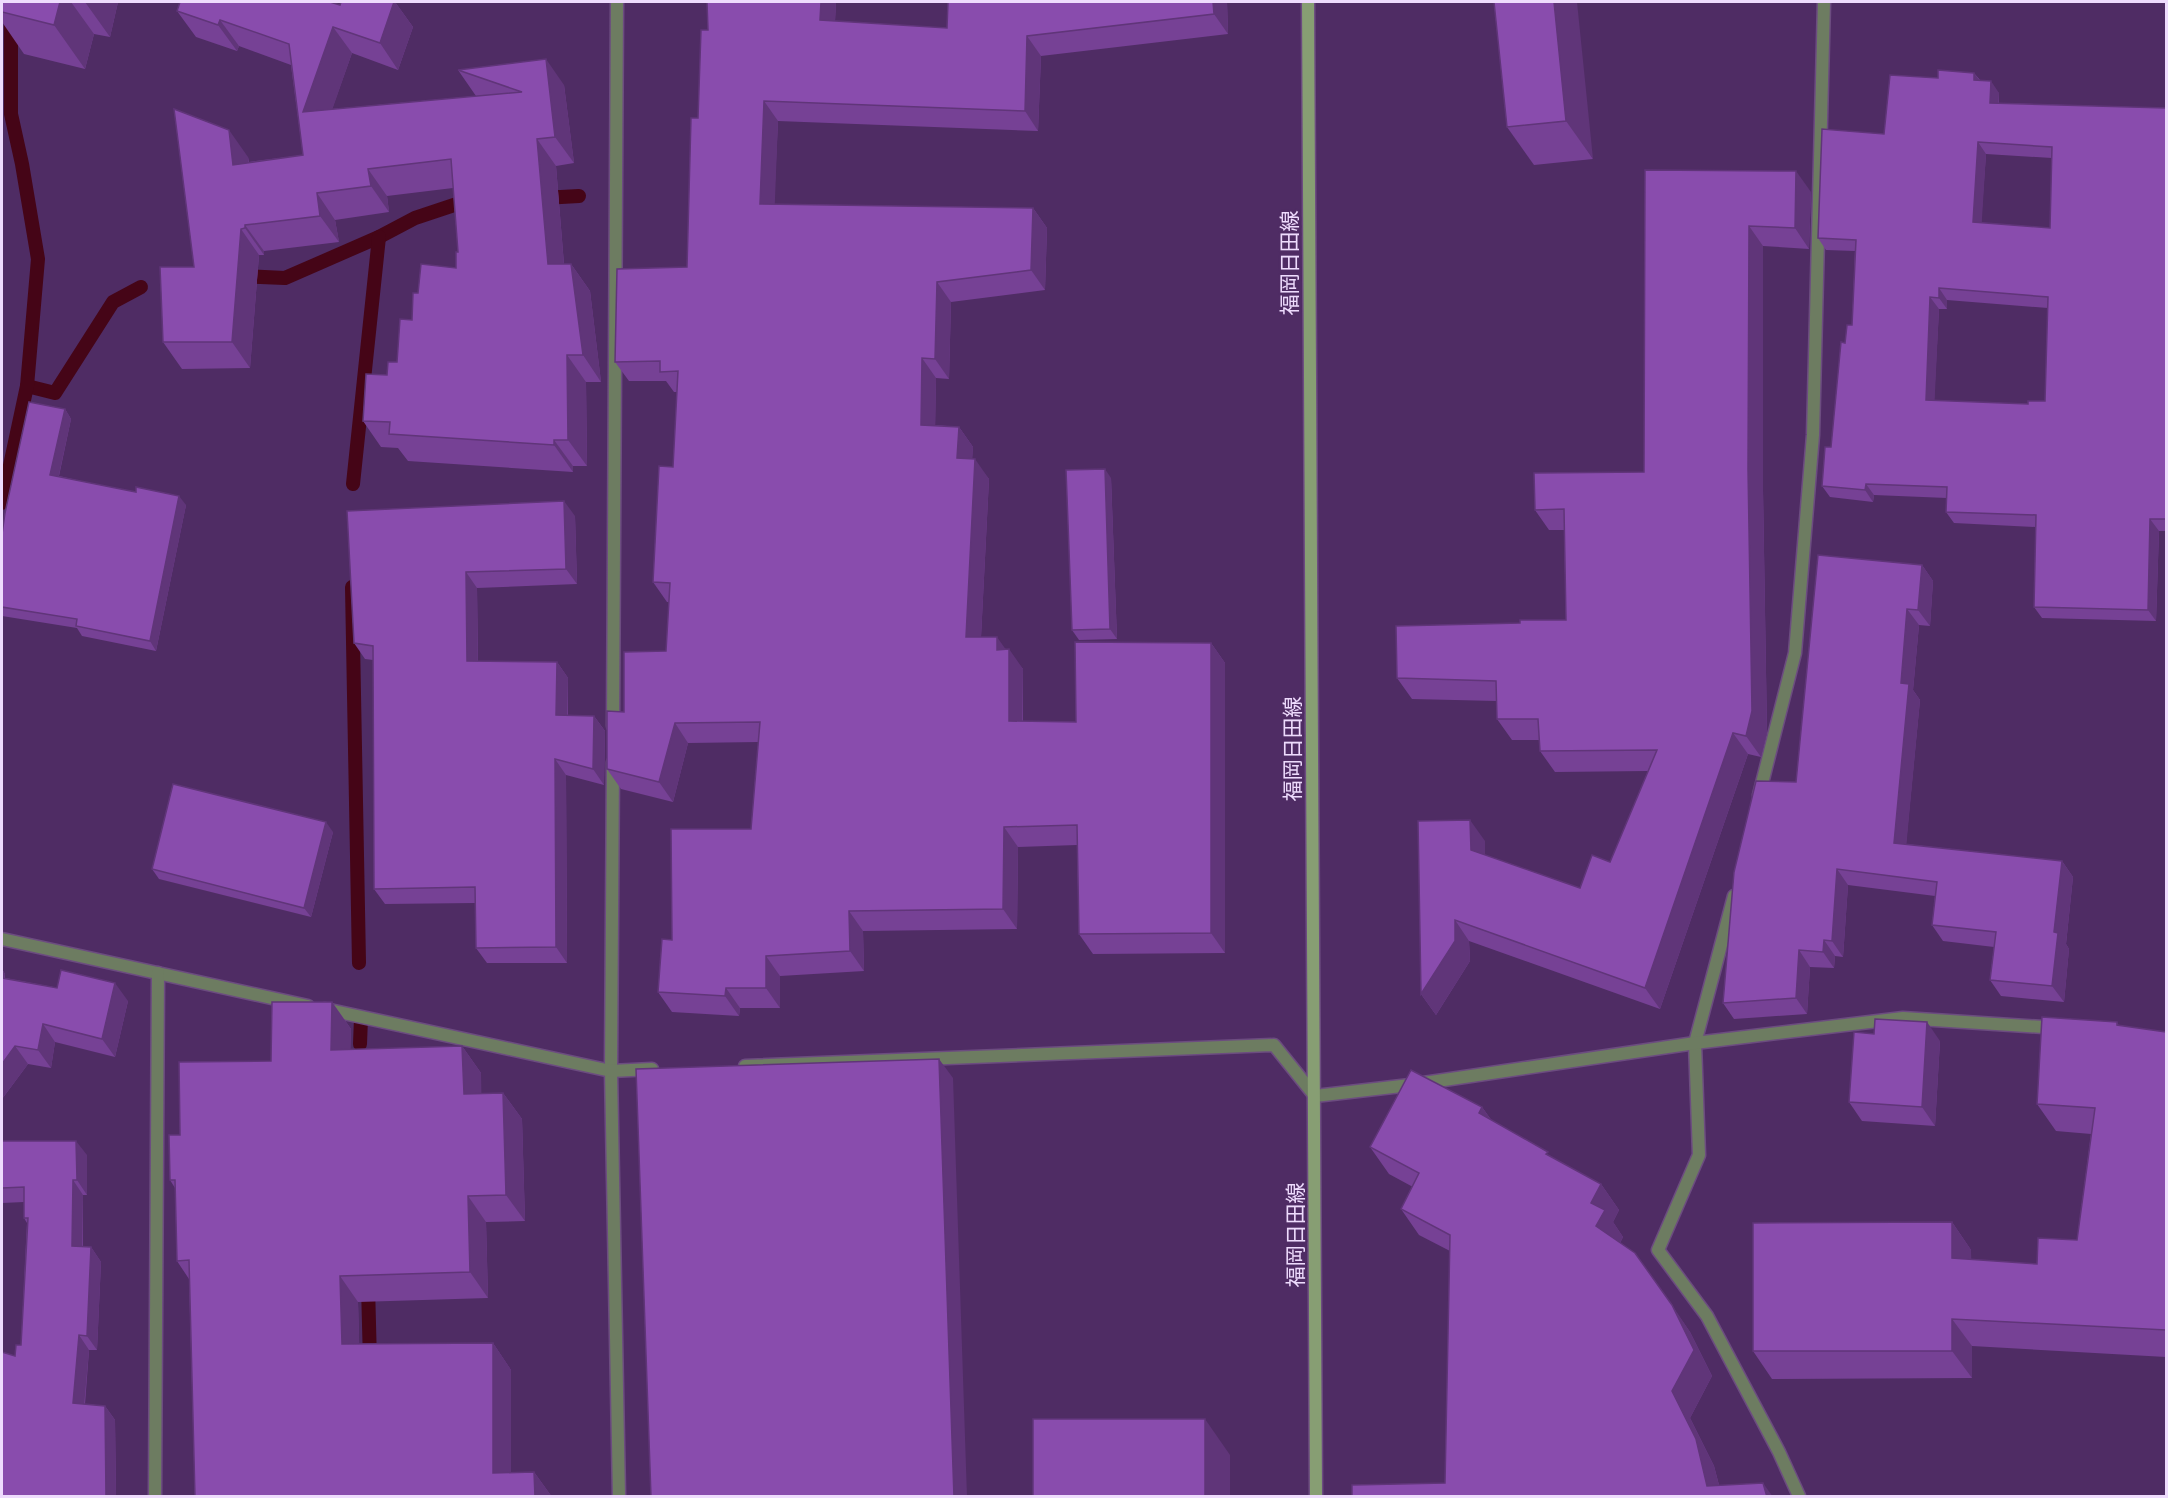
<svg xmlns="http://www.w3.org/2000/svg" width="2168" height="1498" font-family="'Work Sans','Noto Sans JP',sans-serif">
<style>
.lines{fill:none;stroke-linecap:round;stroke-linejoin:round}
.stream{stroke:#450517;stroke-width:14}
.street-casing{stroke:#6c4c80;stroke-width:15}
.secondary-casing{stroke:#6c4c80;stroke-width:15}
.street{stroke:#6d7c61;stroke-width:12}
.secondary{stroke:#879e73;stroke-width:12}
.wall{fill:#764195;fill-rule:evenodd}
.shaded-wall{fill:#603579}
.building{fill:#894cad;stroke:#603579;stroke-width:1.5;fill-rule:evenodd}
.labels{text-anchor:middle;stroke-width:4.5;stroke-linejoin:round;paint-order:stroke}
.street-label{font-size:21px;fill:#eedbfd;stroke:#4f2c64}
</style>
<rect width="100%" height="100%" fill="#4f2c64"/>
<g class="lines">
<g class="stream">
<polyline points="543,198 579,196"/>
<polyline points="240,276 285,278 379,237 415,218 463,202 472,202"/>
<polyline points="27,386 55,393 113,302 141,287"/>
<polyline points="353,484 379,237"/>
<polyline points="2,503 27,386 38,259 22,164 11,114 11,2"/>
<polyline points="352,587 359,963"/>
<polyline points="360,1044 361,1018"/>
<polyline points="368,1286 370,1362"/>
</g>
<defs>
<g id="street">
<polyline points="613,726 617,2"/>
<polyline points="613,762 611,1071 619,1496"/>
<polyline points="1759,795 1795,653 1813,435 1824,2"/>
<polyline points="1734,896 1695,1043 1699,1155 1658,1250 1707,1316 1779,1452 1799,1496"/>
<polyline points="2,939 308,1006"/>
<polyline points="325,1009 611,1071 652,1069"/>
<polyline points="745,1066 1274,1045 1315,1096 1410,1085 1695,1043 1903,1018 2058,1028"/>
<polyline points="155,1496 158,973"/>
</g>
<polyline id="secondary" points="1308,2 1316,1496"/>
</defs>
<use href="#street" class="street-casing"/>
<use href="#secondary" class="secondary-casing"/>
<use href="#street" class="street"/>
<use href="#secondary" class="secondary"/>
</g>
<g class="wall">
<polygon points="2,2 118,2 110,37 94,34 85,69 24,54 2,22"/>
<polygon points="341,2 395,2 413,27 398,70 352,53 332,109 476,96 458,70 564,85 574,163 556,166 564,264 571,264 590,291 601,382 586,382 587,466 573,466 573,472 408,461 398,448 381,447 363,421 387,375 397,362 412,320 418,293 456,268 458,252 453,188 387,196 389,212 335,220 339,242 264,251 264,255 259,255 250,368 182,369 163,342 194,267 248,157 249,162 303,155 291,65 239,46 237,51 196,37 177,11 340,5"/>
<polygon points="836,2 835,21 947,28 948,2 1227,2 1228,34 1041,56 1038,131 778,121 774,204 1033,208 1047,228 1045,290 951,302 949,379 936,378 935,425 959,427 973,447 972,459 989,479 981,637 1006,649 1023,669 1023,721 1076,722 1211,643 1225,663 1225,953 1093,954 1079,934 1077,845 1018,847 1017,929 863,931 864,971 780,976 780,1008 740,1008 739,1016 672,1012 658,992 672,940 751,829 759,742 688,743 673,802 621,789 607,769 624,712 666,651 669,602 667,602 653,582 673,467 677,392 674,392 666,381 629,381 615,362 687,267 698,118"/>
<polygon points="1494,2 1593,159 1534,165 1507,127"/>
<path d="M 1974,73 L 1980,80 L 1999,93 L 1999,103 L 2166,108 L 2166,531 L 2159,531 L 2156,621 L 2042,618 L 2034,607 L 2036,527 L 1954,523 L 1946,512 L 1947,498 L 1874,495 L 1873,502 L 1830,497 L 1822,486 L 1831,447 L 1845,343 L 1852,325 L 1855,251 L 1826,250 L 1818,238 L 1884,134 L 1938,78 ZM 1986,154 L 2052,158 L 2050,228 L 1981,223 ZM 1947,300 L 2048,308 L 2045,401 L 2028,404 L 1934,401 L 1939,309 L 1947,309 Z"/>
<polygon points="1645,170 1811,192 1809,249 1763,246 1763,490 1767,732 1761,757 1748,754 1660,1009 1469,941 1470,961 1436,1015 1421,994 1485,841 1485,855 1580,888 1610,862 1648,771 1555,772 1540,751 1540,740 1512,740 1497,719 1497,701 1412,699 1397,678 1520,623 1566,620 1564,530 1549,530 1535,510 1644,472"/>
<polygon points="65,409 71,419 59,476 186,505 156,651 82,636 77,628 2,616 2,534"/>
<polygon points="1111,478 1117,639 1079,640 1072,630"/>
<polygon points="347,511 575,516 577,584 477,588 478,661 557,662 568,678 568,715 594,716 605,731 604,785 566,775 567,963 487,963 476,948 475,903 385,904 374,889 373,660 365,659 354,643"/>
<polygon points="1922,565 1933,581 1930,626 1919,625 1913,690 1920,700 1906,844 2062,861 2073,877 2066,944 2069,949 2064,1002 2001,996 1990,980 1994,947 1943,941 1932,925 1935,896 1848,885 1843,957 1835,956 1834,968 1810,967 1807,1014 1734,1019 1723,1003"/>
<polygon points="333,832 311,917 159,879 152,869"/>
<polygon points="2,969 5,974 5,978 128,1001 115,1057 55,1042 51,1068 28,1064 2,1099"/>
<polygon points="272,1002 332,1002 351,1029 350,1050 462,1046 481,1073 481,1094 503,1093 522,1119 525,1221 486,1222 488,1298 358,1302 359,1344 493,1343 511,1370 511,1472 534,1472 552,1497 195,1497 189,1279 177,1261 175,1188 170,1180 169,1135 180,1135 179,1062 271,1061"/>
<polygon points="2117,1022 2119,1026 2166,1032 2166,1357 1972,1346 1972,1378 1772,1379 1753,1351 1952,1222 1971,1250 1971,1260 2037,1264 2077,1240 2091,1134 2056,1131 2037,1104"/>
<polygon points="1940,1041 1935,1126 1862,1121 1849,1102"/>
<polygon points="1482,1107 1492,1121 1551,1157 1601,1184 1619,1210 1613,1222 1623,1237 1620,1243 1635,1253 1690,1332 1712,1376 1690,1418 1714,1466 1719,1485 1773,1497 1445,1483 1450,1251 1419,1235 1401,1209 1413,1187 1389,1174 1370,1147"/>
<polygon points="2,1141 87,1155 87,1195 83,1195 83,1247 91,1247 101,1262 97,1350 89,1350 85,1404 105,1406 115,1420 116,1497 15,1356 21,1345 27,1223 24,1218 24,1202 2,1203"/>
</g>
<g class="shaded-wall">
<polygon points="60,2 71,2 94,34 85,69 54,25"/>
<polygon points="85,2 118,2 110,37"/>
<polygon points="394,2 395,2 413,27 398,70 380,43"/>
<polygon points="821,2 836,2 834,40 820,20"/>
<polygon points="1213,2 1227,2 1228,34 1214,14"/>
<polygon points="1554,2 1577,2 1593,159 1566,121"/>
<polygon points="220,20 239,46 237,51 218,25"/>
<polygon points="333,27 352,53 322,139 303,112"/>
<polygon points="1027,36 1041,56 1038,131 1025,111"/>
<polygon points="546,59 564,85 574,163 555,137"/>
<polygon points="1974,73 1982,84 1974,80"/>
<polygon points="1991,81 1999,93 1998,115 1990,103"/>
<polygon points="764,101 778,121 774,224 760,204"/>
<polygon points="229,130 248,157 252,191 233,165"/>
<polygon points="537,139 556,166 566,290 548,264"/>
<polygon points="1978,142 1986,154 1981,234 1973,222"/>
<polygon points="368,169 387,196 389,212 371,186"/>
<polygon points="1796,171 1811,192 1809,249 1795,228"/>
<polygon points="317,193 335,220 339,242 320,216"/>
<polygon points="1033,208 1047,228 1045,290 1031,270"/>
<polygon points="245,225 264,251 264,255 245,228"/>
<polygon points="1749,226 1763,246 1763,490 1767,732 1761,757 1746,736"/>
<polygon points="241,229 259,255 250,368 232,342"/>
<polygon points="571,264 590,291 601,382 583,355"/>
<polygon points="937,282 951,302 949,379 935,359"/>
<polygon points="1939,288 1947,300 1947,309 1939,298"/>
<polygon points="1930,297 1939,309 1934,412 1926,400"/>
<polygon points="567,355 586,382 587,466 568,440"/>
<polygon points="922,358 936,378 935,445 921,425"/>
<polygon points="65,409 71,419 57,484 50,475"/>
<polygon points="959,427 973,447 971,478 957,458"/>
<polygon points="554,440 573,466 573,472 554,445"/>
<polygon points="975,459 989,479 980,657 966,637"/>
<polygon points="1105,469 1111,478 1117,639 1110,629"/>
<polygon points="1866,484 1874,495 1873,502 1865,490"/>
<polygon points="179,496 186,505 156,651 150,641"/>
<polygon points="564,501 575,516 577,584 566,569"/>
<polygon points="2150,519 2159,531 2156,621 2148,610"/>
<polygon points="1922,565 1933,581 1930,626 1918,610"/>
<polygon points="466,572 477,588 478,677 467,661"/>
<polygon points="1907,609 1919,625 1913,690 1920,700 1905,859 1894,843 1901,683"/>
<polygon points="997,637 1009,654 1009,649 1023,669 1022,741 1009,721 997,650"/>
<polygon points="1211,643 1225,663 1225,953 1211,933"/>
<polygon points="557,662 568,678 567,731 556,715"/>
<polygon points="594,716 605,731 604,785 593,769"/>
<polygon points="675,723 688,743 673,802 659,782"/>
<polygon points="1733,733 1748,754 1660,1009 1645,988"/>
<polygon points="555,759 566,775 567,963 556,947"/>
<polygon points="1470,820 1485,841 1485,871 1471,850"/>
<polygon points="326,822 333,832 311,917 304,908"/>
<polygon points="1004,827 1018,847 1017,929 1003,909"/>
<polygon points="2062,861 2073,877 2066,944 2069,949 2064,1002 2052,986 2054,932"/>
<polygon points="1837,869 1848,885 1843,957 1832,941"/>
<polygon points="849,911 863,931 864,971 850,951"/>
<polygon points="1455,920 1469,941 1470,961 1436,1015 1421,994"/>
<polygon points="1824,940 1835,956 1834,968 1823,952"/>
<polygon points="1799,950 1810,967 1807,1014 1796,998"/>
<polygon points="766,956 780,976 780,1008 766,988"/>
<polygon points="2,969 5,974 2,994"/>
<polygon points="115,983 128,1001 115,1057 102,1039"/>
<polygon points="726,988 740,1008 739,1016 725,996"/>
<polygon points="332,1002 351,1029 350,1077 331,1050"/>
<polygon points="1927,1022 1940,1041 1935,1126 1922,1107"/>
<polygon points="43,1024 55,1042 51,1068 38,1050"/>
<polygon points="15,1046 28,1064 2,1099 2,1064"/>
<polygon points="462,1046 481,1073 482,1121 464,1094"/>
<polygon points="939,1059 953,1078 967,1497 954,1497"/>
<polygon points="503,1093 522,1119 525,1221 506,1195"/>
<polygon points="1482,1107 1501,1134 1479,1113"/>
<polygon points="76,1141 87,1155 87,1195 77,1180"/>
<polygon points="73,1180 83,1195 82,1261 72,1246"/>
<polygon points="1601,1184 1619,1210 1613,1222 1623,1237 1615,1253 1596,1226 1591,1203"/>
<polygon points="468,1196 486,1222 488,1298 470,1272"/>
<polygon points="1952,1222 1971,1250 1972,1286 1952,1258"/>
<polygon points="91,1247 101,1262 97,1350 87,1336"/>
<polygon points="340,1276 358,1302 360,1371 342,1344"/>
<polygon points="1672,1305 1690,1332 1712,1376 1690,1418 1714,1466 1722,1497 1707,1486 1672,1391"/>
<polygon points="1952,1319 1972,1346 1972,1378 1952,1351"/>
<polygon points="79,1335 89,1350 83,1418 73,1403"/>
<polygon points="493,1343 511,1370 511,1497 493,1473"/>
<polygon points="105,1406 115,1420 116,1497 106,1497"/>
<polygon points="1205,1419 1230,1455 1230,1497 1205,1497"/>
<polygon points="534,1472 552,1497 535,1497"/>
<polygon points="1763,1483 1773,1497 1767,1497"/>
</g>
<g class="building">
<polygon points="2,2 60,2 54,25 2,12"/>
<polygon points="180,2 330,2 340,5 341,2 394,2 380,43 333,27 303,112 522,92 458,70 546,59 555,137 537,139 548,264 571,264 583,355 567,355 568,440 554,440 554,445 389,434 390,422 363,421 366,374 387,375 388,362 397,362 400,319 412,320 413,293 418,293 421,264 456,268 456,252 458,252 451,159 368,169 371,186 317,193 320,216 245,225 245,228 241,229 232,342 163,342 160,267 194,267 174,109 229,130 233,165 303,155 289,44 220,20 218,25 177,11"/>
<polygon points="707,2 821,2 820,20 947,28 948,2 1213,2 1214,14 1027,36 1025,111 764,101 760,204 1033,208 1031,270 937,282 935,359 922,358 921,425 959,427 957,458 975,459 966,637 997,637 997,650 1009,649 1009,721 1076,722 1075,642 1211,643 1211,933 1079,934 1077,825 1004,827 1003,909 849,911 850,951 766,956 766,988 726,988 725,996 658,992 662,939 672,940 671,829 751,829 760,722 675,723 659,782 607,769 607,711 624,712 624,652 666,651 670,583 653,582 659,466 673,467 678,371 660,372 660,361 615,362 617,269 687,267 691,118 698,118 701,30 708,30"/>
<polygon points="1494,2 1554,2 1566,121 1507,127"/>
<path d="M 1938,70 L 1974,73 L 1974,80 L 1991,81 L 1990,103 L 2166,108 L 2166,519 L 2150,519 L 2148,610 L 2034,607 L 2036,515 L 1946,512 L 1947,487 L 1866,484 L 1865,490 L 1822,486 L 1825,447 L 1831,447 L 1841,342 L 1845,343 L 1847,325 L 1852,325 L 1856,240 L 1818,238 L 1822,129 L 1884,134 L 1890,75 L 1938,78 ZM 1978,142 L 2052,147 L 2050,228 L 1973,222 ZM 1939,288 L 2048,297 L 2045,401 L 2028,401 L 2028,404 L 1926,400 L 1930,297 L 1939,298 Z"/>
<polygon points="1645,170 1796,171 1795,228 1749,226 1748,469 1752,711 1746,736 1733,733 1645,988 1455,920 1455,941 1421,994 1418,821 1470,820 1471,850 1580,888 1592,855 1610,862 1657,750 1540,751 1538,719 1497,719 1496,681 1397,678 1396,626 1520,623 1520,620 1566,620 1564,509 1535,510 1534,473 1644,472"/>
<polygon points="29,402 65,409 50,475 136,492 136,487 179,496 150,641 76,626 77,619 2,607 2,534 5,513"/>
<polygon points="1105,469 1110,629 1072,630 1066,470"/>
<polygon points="564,501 566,569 466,572 467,661 557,662 556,715 594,716 593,769 555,759 556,947 476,948 475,887 374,889 373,646 354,643 347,511"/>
<polygon points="1818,555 1922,565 1918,610 1907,609 1901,683 1909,684 1894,843 2062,861 2054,932 2058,933 2052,986 1990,980 1996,932 1932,925 1937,882 1837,869 1832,941 1824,940 1823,952 1799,950 1796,998 1723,1003 1734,872 1756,781 1796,782"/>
<polygon points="173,784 326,822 304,908 152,869"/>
<polygon points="61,970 115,983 102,1039 43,1024 38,1050 15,1046 2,1064 2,978 57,988"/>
<polygon points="272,1002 332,1002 331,1050 462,1046 464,1094 503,1093 506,1195 468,1196 470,1272 340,1276 342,1344 493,1343 493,1473 534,1472 535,1497 195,1497 189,1260 177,1261 175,1180 170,1180 169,1135 180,1135 179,1062 271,1061"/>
<polygon points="2042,1017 2117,1022 2117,1025 2166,1032 2166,1330 1952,1319 1952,1351 1753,1351 1753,1223 1952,1222 1952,1258 2037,1264 2038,1238 2077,1240 2095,1108 2037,1104"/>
<polygon points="1875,1019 1927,1022 1922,1107 1849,1102 1854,1032 1874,1034"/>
<polygon points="939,1059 954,1497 651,1497 636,1069"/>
<polygon points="1411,1070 1482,1107 1479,1113 1548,1152 1546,1154 1601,1184 1591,1203 1605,1210 1596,1226 1635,1253 1672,1305 1694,1350 1672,1391 1696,1439 1707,1486 1763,1483 1767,1497 1352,1497 1352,1485 1445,1483 1450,1235 1401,1209 1419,1173 1370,1147"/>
<polygon points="2,1141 76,1141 77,1180 73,1180 72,1246 91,1247 87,1336 79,1335 73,1403 105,1406 106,1497 2,1497 2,1352 15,1356 16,1345 21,1345 28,1218 24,1218 24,1187 2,1188"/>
<rect x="1033" y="1419" width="172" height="78"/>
</g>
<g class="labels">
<g class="street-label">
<text transform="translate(1290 263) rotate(-90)" y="7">福岡日田線</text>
<text transform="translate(1293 749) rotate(-90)" y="7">福岡日田線</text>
<text transform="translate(1296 1235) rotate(-90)" y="7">福岡日田線</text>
</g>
</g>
<rect width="2168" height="1498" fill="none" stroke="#eedbfd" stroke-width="6"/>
</svg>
